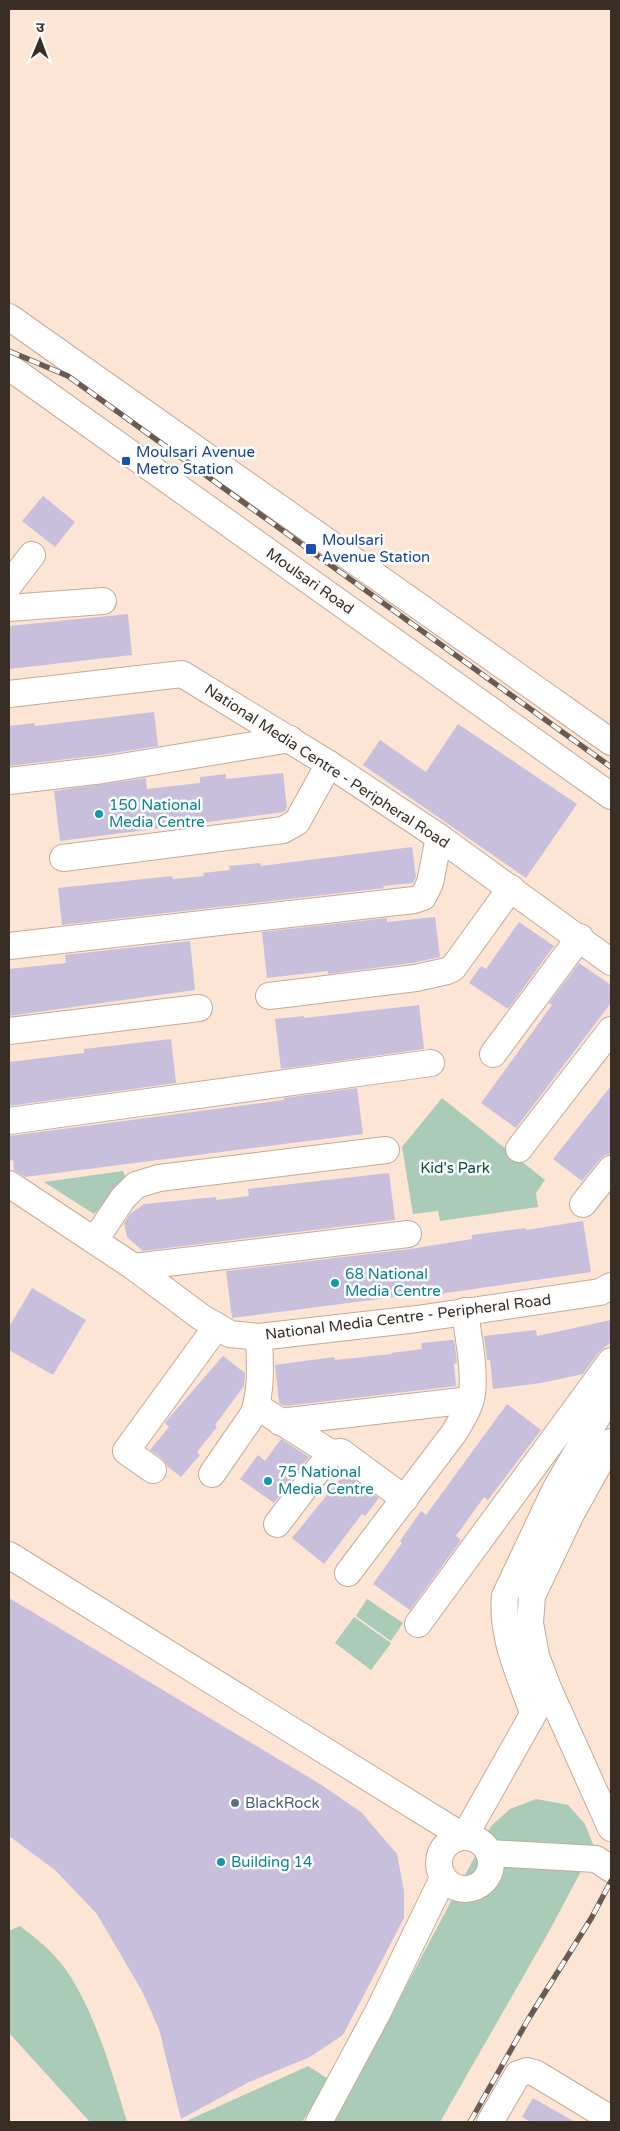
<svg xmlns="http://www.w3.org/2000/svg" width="620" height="2131" font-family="'Varela Round','Noto Sans Devanagari',sans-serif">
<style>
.green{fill:#a9cbb8}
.building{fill:#c8bfdd}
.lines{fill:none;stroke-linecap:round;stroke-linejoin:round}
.minor-casing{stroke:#c5aa97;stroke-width:28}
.minor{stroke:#fff;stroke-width:26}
.rail-casing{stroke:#695b51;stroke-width:5.5}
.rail{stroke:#fff;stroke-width:4;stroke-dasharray:11;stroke-linecap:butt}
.transit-dot{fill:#1a4fb4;stroke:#fff;stroke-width:2}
.culture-dot{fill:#0f9aa8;stroke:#fff;stroke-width:2}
.service-dot{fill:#5c6f8a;stroke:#fff;stroke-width:2}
.labels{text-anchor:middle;stroke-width:5;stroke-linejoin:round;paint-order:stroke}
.transit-label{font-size:15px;fill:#164399;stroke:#fff;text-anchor:start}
.street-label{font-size:15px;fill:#382e26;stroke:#fff}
.culture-label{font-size:15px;fill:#0d838f;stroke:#fff;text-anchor:start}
.park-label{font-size:15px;fill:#054e32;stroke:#fff}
.service-label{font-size:15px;fill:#4e5e75;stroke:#fff;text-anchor:start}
</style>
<rect width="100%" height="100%" fill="#fce5d5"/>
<g class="green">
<polygon points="442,1098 545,1180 536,1193 538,1207 440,1221 438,1211 413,1214 402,1147"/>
<polygon points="123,1171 127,1180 94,1214 44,1182"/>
<polygon points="367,1599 403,1623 391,1641 356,1616"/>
<polygon points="354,1617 391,1643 371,1670 335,1643"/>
<polygon points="536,1799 568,1805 585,1824 594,1847 547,1935 440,2122 334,2122 491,1826 510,1809"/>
<path d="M 20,1926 C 34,1937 49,1948 60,1962 C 93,2003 112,2073 127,2122 L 90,2122 L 9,2033 L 9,1931 Z"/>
<polygon points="308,2066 330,2080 302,2122 184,2122"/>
</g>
<g class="building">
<polygon points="43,496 75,522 55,547 22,521"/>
<polygon points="128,614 132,655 9,669 9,626"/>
<polygon points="154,712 158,746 101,755 9,766 9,726 34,723 35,726"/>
<polygon points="458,724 577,804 526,878 363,765 380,740 426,772"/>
<polygon points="283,773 287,808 284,812 60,841 54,791 146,778 147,789 200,783 200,777 226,774 226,779"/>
<polygon points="412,847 416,877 413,883 383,886 384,888 62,925 58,888 172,876 173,879 204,876 203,873 230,870 229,866 260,863 261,866"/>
<polygon points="435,917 440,957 413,963 328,974 328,971 267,978 262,932 387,918 387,922"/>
<polygon points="519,922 554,946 508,1009 469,983 481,966 486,969"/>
<polygon points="190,941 195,990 9,1016 9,969 66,963 65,955"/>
<polygon points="579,963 611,985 611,1003 516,1128 481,1103 552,1005 549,1003"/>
<polygon points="419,1005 424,1049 281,1069 275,1019 304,1016 304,1018"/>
<polygon points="171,1039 176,1083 9,1106 9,1062 84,1053 84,1049"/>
<polygon points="611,1086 611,1154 605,1155 600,1159 582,1181 553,1159"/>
<polygon points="357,1088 363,1134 25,1177 14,1170 13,1160 9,1161 9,1136 284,1100 284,1098"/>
<polygon points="389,1173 395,1220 143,1251 127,1237 124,1223 130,1214 144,1204 216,1197 216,1200 249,1196 248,1189"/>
<polygon points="583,1221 591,1272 426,1296 425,1293 232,1318 226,1271 410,1249 472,1239 472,1235 526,1228 526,1230"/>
<polygon points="32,1288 86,1320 53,1375 9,1350 9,1327"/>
<polygon points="611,1320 611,1342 599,1352 583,1374 541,1383 493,1389 490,1360 487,1360 484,1336 536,1330 537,1336"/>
<polygon points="451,1340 454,1340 456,1354 457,1363 454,1364 456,1386 285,1406 279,1403 275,1365 334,1357 335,1360 392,1354 391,1353 422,1349 421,1343"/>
<polygon points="223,1356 245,1373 244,1386 215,1425 217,1427 197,1452 200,1455 181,1477 167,1466 162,1458 150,1450 169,1427 165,1423 168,1419"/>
<polygon points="507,1404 541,1430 488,1500 484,1497 456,1536 461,1540 410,1610 373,1584 402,1543 400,1541 421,1511 426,1515"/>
<polygon points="281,1439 309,1457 274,1503 240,1479 258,1455 265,1461"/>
<polygon points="345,1473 379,1498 365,1516 362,1514 324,1564 292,1538"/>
<polygon points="9,1598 320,1784 361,1812 397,1854 404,1891 404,1918 343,2035 310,2057 249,2082 181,2119 159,2029 142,1991 97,1914 55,1870 9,1836"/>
<polygon points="533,2098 575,2122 531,2122 522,2117"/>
</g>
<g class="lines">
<defs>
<g id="minor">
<polyline points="9,317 611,742"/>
<polyline points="9,367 611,796"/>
<polyline points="9,585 32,555"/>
<polyline points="9,608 103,601"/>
<polyline points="9,694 182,674 329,764 439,837 611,962"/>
<polyline points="9,781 103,770 290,739"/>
<polyline points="63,858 283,830 297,822 329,764"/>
<polyline points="9,946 414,900 423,897 430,883 439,837"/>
<polyline points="269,996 416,978 447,971 453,968 511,888"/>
<polyline points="9,1031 199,1008"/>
<polyline points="493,1054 580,937"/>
<polyline points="9,1121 431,1063"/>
<polyline points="519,1149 611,1030"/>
<polyline points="9,1184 134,1267 201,1317 230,1334 259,1337 417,1319 600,1292 611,1286"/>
<polyline points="583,1204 611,1169"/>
<polyline points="95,1240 123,1198 136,1185 159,1178 386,1150"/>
<polyline points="134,1267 408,1234"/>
<polyline points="256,1406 331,1453 341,1452 405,1499"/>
<polyline points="280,1422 470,1400"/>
<polyline points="611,1442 571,1514 532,1596 530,1623 536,1656 548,1688 611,1828"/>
<polyline points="153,1470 126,1451 217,1326"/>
<path d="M 212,1474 L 254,1413 C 262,1388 260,1363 259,1337"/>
<polyline points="277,1524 331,1453"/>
<polyline points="9,1555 464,1837 548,1688"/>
<path d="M 348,1573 L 454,1433 C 461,1421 470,1408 472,1394 C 475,1367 468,1337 465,1311"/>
<polyline points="418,1624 611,1361"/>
<path d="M 533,1713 C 520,1675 501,1637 505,1596 L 555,1490 L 611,1393"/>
<circle cx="465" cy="1863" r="26"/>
<polyline points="489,1853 596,1859 611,1869"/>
<polyline points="319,2122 378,2012 443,1878"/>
<polyline points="490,2122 518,2074 527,2071 535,2073 611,2119"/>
</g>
</defs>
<use href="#minor" class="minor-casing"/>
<use href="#minor" class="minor"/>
<defs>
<g id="rail">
<polyline points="9,351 68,376 611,767"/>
<polyline points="470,2122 529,2018 592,1917 611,1881"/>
</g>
</defs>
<use href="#rail" class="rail-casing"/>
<use href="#rail" class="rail"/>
</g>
<g class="transit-dot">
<rect x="121" y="456" width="10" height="10" rx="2.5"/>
<rect x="305" y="543" width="12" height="12" rx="2.5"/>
</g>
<g class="culture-dot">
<circle cx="99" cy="814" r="5"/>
<circle cx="335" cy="1283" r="5"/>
<circle cx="268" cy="1481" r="5"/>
<circle cx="221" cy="1862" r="5"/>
</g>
<circle class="service-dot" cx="235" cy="1803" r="5"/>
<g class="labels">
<g class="transit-label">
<text x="136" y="457">Moulsari Avenue<tspan x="136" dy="17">Metro Station</tspan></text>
<text x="322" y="545">Moulsari<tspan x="322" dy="17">Avenue Station</tspan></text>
</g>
<g class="street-label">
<text transform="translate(310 581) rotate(35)" y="5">Moulsari Road</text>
<text transform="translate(327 766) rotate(33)" y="5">National Media Centre - Peripheral Road</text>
<text transform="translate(408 1317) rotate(-7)" y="5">National Media Centre - Peripheral Road</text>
</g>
<g class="culture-label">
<text x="109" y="810">150 National<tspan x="109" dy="17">Media Centre</tspan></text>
<text x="345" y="1279">68 National<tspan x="345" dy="17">Media Centre</tspan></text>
<text x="278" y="1477">75 National<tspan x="278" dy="17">Media Centre</tspan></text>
<text x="231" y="1867">Building 14</text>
</g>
<g class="park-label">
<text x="455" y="1173">Kid's Park</text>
</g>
<g class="service-label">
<text x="245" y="1808">BlackRock</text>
</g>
</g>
<rect width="620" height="2131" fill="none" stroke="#382e26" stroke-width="20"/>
<g transform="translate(40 40) rotate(1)" stroke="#ffffff" stroke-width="4" paint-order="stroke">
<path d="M0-4L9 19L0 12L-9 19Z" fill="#382e26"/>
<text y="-8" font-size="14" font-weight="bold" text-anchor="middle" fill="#382e26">उ</text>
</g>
</svg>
